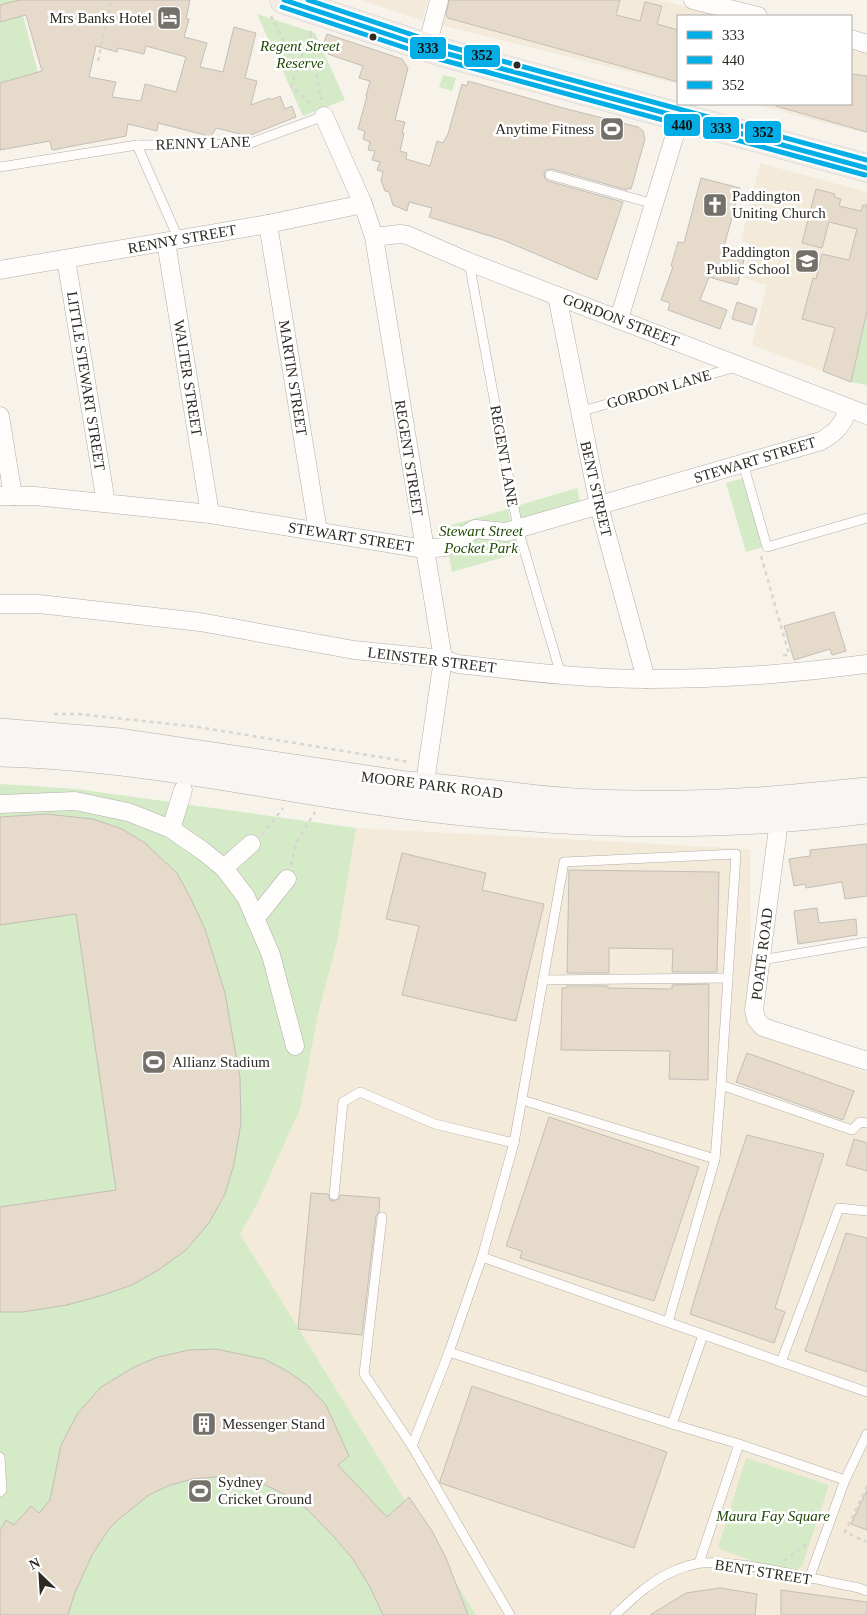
<svg xmlns="http://www.w3.org/2000/svg" width="867" height="1615" font-family="Georgia,serif">
<style>
.built{fill:#f3eada}
.green{fill:#d5eac6}
.building{fill:#e6daca;stroke:#c2beb8;fill-rule:evenodd}
.lines{fill:none;stroke-linecap:round;stroke-linejoin:round}
.lane-casing{stroke:#b1aea7;stroke-width:10}
.street-casing{stroke:#b1aea7;stroke-width:19}
.secondary-casing{stroke:#b1aea7;stroke-width:26}
.primary-casing{stroke:#d2d0cc;stroke-width:29}
.path{stroke:#d8d6d3;stroke-width:2.5;stroke-dasharray:4 4;stroke-linecap:butt}
.lane{stroke:#fefdfc;stroke-width:9}
.street{stroke:#fefdfc;stroke-width:18}
.secondary{stroke:#f8f5f3;stroke-width:25}
.primary{stroke:#f2ece8;stroke-width:28}
.bus-1-casing{stroke:#fff;stroke-width:9}
.bus-2-casing{stroke:#fff;stroke-width:9}
.bus-3-casing{stroke:#fff;stroke-width:9}
.bus-1{stroke:#02aee5;stroke-width:5}
.bus-2{stroke:#02aee5;stroke-width:5}
.bus-3{stroke:#02aee5;stroke-width:5}
.bus-dot{fill:#2d2a24;stroke:#fff;stroke-width:2}
.labels{text-anchor:middle;stroke-width:5;stroke-linejoin:round;paint-order:stroke}
.poi-label{font-size:15px;fill:#2d2a24;stroke:#fff;text-anchor:start}
.park-label{font-size:15px;font-style:italic;fill:#1f4905;stroke:#fff}
.street-label{font-size:15px;fill:#2d2a24;stroke:#fff}
.line-badge{stroke:#fff;stroke-width:2}
.pale-badge-label{font-size:14px;text-anchor:middle;font-weight:bold;fill:#111}
</style>
<rect width="100%" height="100%" fill="#f7f3eb"/>
<g class="built">
<polygon points="361,0 428,0 422,20"/>
<polygon points="447,0 659,0 725,16 678,16 678,84 441,25"/>
<polygon points="851,47 867,51 867,134 754,104 851,104"/>
<polygon points="760,163 867,192 867,311 851,382 752,345 767,285 743,278 751,245 741,240"/>
<polygon points="356,828 750,849 751,1025 867,1073 867,1615 476,1615 240,1234 255,1208 318,1014 337,942"/>
</g>
<g class="green">
<polygon points="0,0 19,0 38,73 0,83"/>
<polygon points="257,14 315,33 345,100 303,116"/>
<polygon points="443,75 456,78 452,91 439,87"/>
<polygon points="867,314 867,385 851,382"/>
<polygon points="743,478 763,547 746,552 726,483"/>
<polygon points="577,488 581,506 521,523 517,506"/>
<polygon points="508,509 518,553 452,572 444,527"/>
<polygon points="0,784 77,789 356,828 337,942 318,1014 300,1109 255,1208 240,1234 476,1615 0,1615"/>
<path d="M 746,1458 L 829,1485 L 802,1566 C 799,1569 796,1571 792,1571 C 772,1570 737,1555 718,1548 Z"/>
</g>
<g class="building">
<path d="M 19,0 L 190,0 L 186,19 L 189,19 L 184,37 L 207,43 L 200,67 L 223,72 L 234,27 L 256,33 L 245,78 L 257,81 L 251,105 L 270,98 L 271,100 L 280,96 L 285,109 L 292,106 L 296,117 L 248,136 L 216,128 L 210,138 L 205,135 L 158,123 L 157,131 L 128,124 L 126,136 L 52,150 L 50,141 L 0,150 L 0,83 L 42,71 L 26,15 L 0,22 L 0,5 ZM 96,46 L 117,52 L 118,48 L 144,54 L 146,46 L 186,57 L 176,92 L 145,84 L 141,101 L 112,97 L 116,82 L 89,77 Z"/>
<polygon points="449,0 620,0 616,15 640,21 645,2 662,6 657,24 678,30 678,82 448,18 446,15"/>
<polygon points="327,34 402,59 408,68 395,120 405,122 402,133 404,133 400,151 407,153 406,159 430,166 437,141 443,143 448,134 462,84 467,86 468,81 563,108 638,127 643,131 645,139 631,189 628,188 627,190 552,169 546,170 544,174 545,179 548,181 623,202 597,280 503,240 429,217 432,208 409,202 407,211 393,205 389,192 385,191 381,180 383,172 377,170 380,162 372,160 375,151 368,150 370,142 363,139 365,131 358,129 367,96 366,96 370,81 359,78 363,66 328,54 329,50 322,48"/>
<polygon points="851,74 867,76 867,132 776,106 777,104 851,104"/>
<polygon points="701,178 740,188 722,254 744,260 737,285 709,277 700,300 727,310 720,329 668,310 670,303 661,300 673,267 671,266 678,242 684,243"/>
<polygon points="816,189 835,194 834,197 841,199 839,206 861,211 863,205 867,205 867,311 851,382 823,371 835,328 802,319 813,278 816,279 822,254 849,260 857,229 829,222 822,248 802,243"/>
<polygon points="737,302 757,309 752,325 732,319"/>
<polygon points="834,612 846,651 832,655 830,649 794,660 784,626"/>
<polygon points="46,814 93,819 122,829 145,843 177,873 191,899 205,929 225,993 240,1078 241,1123 234,1164 225,1194 209,1223 186,1250 160,1269 132,1285 103,1295 67,1305 23,1312 0,1312 0,1207 116,1190 76,914 0,925 0,817"/>
<polygon points="867,844 867,896 845,899 842,882 806,888 805,884 794,886 789,859 810,856 810,850"/>
<polygon points="402,853 486,873 482,890 544,904 516,1021 402,995 419,926 386,919"/>
<polygon points="569,870 719,872 717,972 672,972 673,949 609,948 609,973 567,973"/>
<polygon points="817,908 819,923 856,919 857,935 798,944 794,911"/>
<polygon points="709,984 708,1080 669,1079 670,1051 561,1050 562,988 566,988 567,986 608,986 608,988 672,989 672,985"/>
<polygon points="747,1053 854,1091 843,1120 736,1082"/>
<polygon points="549,1117 699,1167 654,1301 520,1258 522,1251 506,1246"/>
<polygon points="747,1135 824,1154 775,1308 785,1312 774,1343 690,1314 718,1221"/>
<polygon points="854,1139 867,1143 867,1171 846,1165"/>
<polygon points="311,1193 328,1194 330,1200 334,1201 339,1199 340,1195 380,1198 379,1212 376,1216 362,1335 298,1329"/>
<polygon points="846,1233 867,1238 867,1372 805,1351"/>
<polygon points="216,1349 264,1359 289,1372 308,1386 326,1405 349,1456 338,1465 387,1517 409,1497 432,1531 446,1558 468,1615 383,1615 370,1587 352,1558 334,1537 308,1510 284,1494 263,1484 243,1479 214,1477 193,1479 170,1485 149,1495 119,1519 109,1529 92,1555 74,1595 68,1615 0,1615 0,1530 6,1520 14,1525 31,1506 39,1513 50,1500 61,1445 78,1413 101,1387 134,1367 158,1357 189,1350"/>
<polygon points="472,1386 667,1452 634,1548 440,1483 440,1481"/>
<polygon points="867,1490 867,1530 851,1524"/>
<polygon points="720,1588 757,1594 755,1615 650,1615 686,1593"/>
<polygon points="781,1590 867,1602 867,1615 781,1615"/>
</g>
<g class="lines">
<defs>
<g id="lane">
<polyline points="137,145 179,240"/>
<polyline points="0,167 137,145 248,144 324,116"/>
<polyline points="550,175 654,204"/>
<polyline points="469,262 518,529 561,675"/>
<polyline points="579,412 736,367"/>
<polyline points="743,463 767,547 867,518"/>
<polyline points="761,960 867,942"/>
<polyline points="543,980 728,978"/>
<polyline points="522,1100 715,1159 668,1322"/>
<polyline points="514,1143 564,862 736,854 721,1085 852,1130 860,1122 867,1123"/>
<polyline points="715,1159 721,1085"/>
<polyline points="334,1195 343,1102 360,1092 435,1124 514,1143 482,1257 867,1392"/>
<polyline points="382,1217 364,1374 412,1446 510,1615"/>
<polyline points="703,1335 672,1424 739,1444"/>
<polyline points="449,1352 672,1424"/>
<polyline points="781,1362 839,1208 867,1211"/>
<polyline points="412,1446 449,1352 482,1257"/>
<polyline points="0,1457 2,1490 0,1492"/>
<polyline points="699,1563 739,1444 845,1480"/>
<polyline points="809,1579 845,1480 867,1434"/>
<path d="M 615,1615 C 633,1598 652,1580 676,1570 C 683,1567 694,1564 701,1563 C 751,1561 810,1579 859,1588 L 867,1591"/>
</g>
<g id="street">
<polyline points="693,0 758,16"/>
<polyline points="851,39 867,44"/>
<polyline points="427,47 439,0"/>
<polyline points="324,116 363,204 374,237 443,659 423,796"/>
<polyline points="268,224 318,531"/>
<polyline points="374,237 400,234 407,235 469,262 867,415"/>
<polyline points="166,242 210,514"/>
<polyline points="66,259 106,503"/>
<polyline points="0,270 268,224 363,204"/>
<polyline points="557,296 599,506 646,679"/>
<polyline points="619,319 680,118"/>
<polyline points="0,416 13,496"/>
<path d="M 0,496 L 35,496 L 210,514 L 424,549 L 445,547 L 475,529 L 506,532 L 821,441 C 837,432 842,425 849,408"/>
<path d="M 0,604 L 39,604 L 200,622 L 354,650 L 443,659 L 458,664 C 521,671 584,679 647,679 C 721,679 794,674 867,664"/>
<polyline points="0,804 75,801 128,812 171,829 203,851 224,868 246,897 271,955 295,1046"/>
<polyline points="779,810 777,836 754,1010 756,1019 763,1027 867,1061"/>
<polyline points="171,829 183,790"/>
<polyline points="224,868 251,844"/>
<polyline points="255,919 287,879"/>
</g>
<g id="secondary">
<path d="M 0,731 L 120,741 L 407,784 C 440,786 472,791 505,794 C 548,800 593,803 637,803 C 714,805 790,798 867,790"/>
<path d="M 0,754 C 138,757 268,788 404,806 C 557,826 714,831 867,811"/>
</g>
<polyline id="primary" points="284,0 441,52 867,168"/>
</defs>
<use href="#lane" class="lane-casing"/>
<use href="#street" class="street-casing"/>
<use href="#secondary" class="secondary-casing"/>
<use href="#primary" class="primary-casing"/>
<g class="path">
<polyline points="271,16 298,68"/>
<polyline points="311,31 291,86 312,105"/>
<polyline points="310,34 321,100"/>
<polyline points="98,61 111,0"/>
<polyline points="761,556 789,654 782,656"/>
<polyline points="54,714 78,714 198,727 410,762"/>
<polyline points="262,835 283,808"/>
<polyline points="291,865 296,843 315,812"/>
<polyline points="867,1486 845,1532 867,1542"/>
<polyline points="784,1561 805,1545 810,1546"/>
</g>
<use href="#lane" class="lane"/>
<use href="#street" class="street"/>
<use href="#secondary" class="secondary"/>
<use href="#primary" class="primary"/>
<defs>
<polyline id="bus-1" points="284,0 441,52 867,168"/>
<polyline id="bus-2" points="282,7 439,59 865,175"/>
<polyline id="bus-3" points="308,0 443,45 867,160"/>
</defs>
<use href="#bus-1" class="bus-1-casing"/>
<use href="#bus-2" class="bus-2-casing"/>
<use href="#bus-3" class="bus-3-casing"/>
<use href="#bus-1" class="bus-1"/>
<use href="#bus-2" class="bus-2"/>
<use href="#bus-3" class="bus-3"/>
</g>
<defs>
<symbol id="hotel-square" viewBox="-11 -11 22 22"><rect x="-9" y="-9" width="18" height="18" rx="4" fill="#74706a" stroke="#fff"/><path d="M-6-4.5h1.5V1H6V5H4.5V3h-9V5H-6ZM-4 0a1.8 1.8 0 1 1 3.6 0ZM.5 0V-2.5h3Q6-2.5 6 0Z" fill="#fff"/></symbol>
<symbol id="stadium-square" viewBox="-11 -11 22 22"><rect x="-9" y="-9" width="18" height="18" rx="4" fill="#74706a" stroke="#fff"/><path d="M0-5a6.5 5 0 1 0 0 10a6.5 5 0 1 0 0-10ZM-3.5-1.8h7v3.6h-7Z" fill="#fff"/></symbol>
<symbol id="church-square" viewBox="-11 -11 22 22"><rect x="-9" y="-9" width="18" height="18" rx="4" fill="#74706a" stroke="#fff"/><path d="M-1.2-6h2.4v3.5h3.3v2.4h-3.3V6h-2.4V-.1h-3.3v-2.4h3.3Z" fill="#fff"/></symbol>
<symbol id="school-square" viewBox="-11 -11 22 22"><rect x="-9" y="-9" width="18" height="18" rx="4" fill="#74706a" stroke="#fff"/><path d="M0-5L7-2L0 1L-7-2ZM-4 1L0 2.5L4 1V4Q0 6-4 4Z" fill="#fff"/></symbol>
<symbol id="building-square" viewBox="-11 -11 22 22"><rect x="-9" y="-9" width="18" height="18" rx="4" fill="#74706a" stroke="#fff"/><path d="M-4-6H4V6H1V3H-1V6H-4ZM-2.5-4.3h1.7v1.8h-1.7ZM.8-4.3h1.7v1.8H.8ZM-2.5-1h1.7V.8h-1.7ZM.8-1h1.7V.8H.8Z" fill="#fff"/></symbol>
</defs>
<g fill-rule="evenodd">
<use href="#hotel-square" x="155" y="4" width="28" height="28"/>
<use href="#stadium-square" x="598" y="115" width="28" height="28"/>
<use href="#church-square" x="701" y="191" width="28" height="28"/>
<use href="#school-square" x="793" y="247" width="28" height="28"/>
<use href="#stadium-square" x="140" y="1048" width="28" height="28"/>
<use href="#building-square" x="190" y="1410" width="28" height="28"/>
<use href="#stadium-square" x="186" y="1477" width="28" height="28"/>
</g>
<g class="bus-dot">
<circle cx="373" cy="37" r="4.5"/>
<circle cx="517" cy="65" r="4.5"/>
</g>
<g class="labels">
<g class="poi-label">
<text x="152" y="23" text-anchor="end">Mrs Banks Hotel</text>
<text x="594" y="134" text-anchor="end">Anytime Fitness</text>
<text x="732" y="201">Paddington<tspan x="732" dy="17">Uniting Church</tspan></text>
<text x="790" y="257" text-anchor="end">Paddington<tspan x="790" dy="17">Public School</tspan></text>
<text x="172" y="1067">Allianz Stadium</text>
<text x="222" y="1429">Messenger Stand</text>
<text x="218" y="1487">Sydney<tspan x="218" dy="17">Cricket Ground</tspan></text>
</g>
<g class="park-label">
<text x="300" y="51">Regent Street<tspan x="300" dy="17">Reserve</tspan></text>
<text x="481" y="536">Stewart Street<tspan x="481" dy="17">Pocket Park</tspan></text>
<text x="773" y="1521">Maura Fay Square</text>
</g>
<g class="street-label">
<text transform="translate(203 143) rotate(-2)" y="5">RENNY LANE</text>
<text transform="translate(182 239) rotate(-10)" y="5">RENNY STREET</text>
<text transform="translate(621 320) rotate(21)" y="5">GORDON STREET</text>
<text transform="translate(188 378) rotate(81)" y="5">WALTER STREET</text>
<text transform="translate(293 378) rotate(81)" y="5">MARTIN STREET</text>
<text transform="translate(86 381) rotate(81)" y="5">LITTLE STEWART STREET</text>
<text transform="translate(659 389) rotate(-16)" y="5">GORDON LANE</text>
<text transform="translate(504 456) rotate(80)" y="5">REGENT LANE</text>
<text transform="translate(409 458) rotate(81)" y="5">REGENT STREET</text>
<text transform="translate(755 460) rotate(-17)" y="5">STEWART STREET</text>
<text transform="translate(596 489) rotate(77)" y="5">BENT STREET</text>
<text transform="translate(351 537) rotate(9)" y="5">STEWART STREET</text>
<text transform="translate(432 660) rotate(7)" y="5">LEINSTER STREET</text>
<text transform="translate(432 785) rotate(7)" y="5">MOORE PARK ROAD</text>
<text transform="translate(762 954) rotate(-83)" y="5">POATE ROAD</text>
<text transform="translate(763 1572) rotate(9)" y="5">BENT STREET</text>
</g>
</g>
<g class="line-badge">
<rect x="409" y="36" width="38" height="24" rx="5" fill="#02aee5"/>
<rect x="463" y="44" width="38" height="24" rx="5" fill="#02aee5"/>
<rect x="663" y="113" width="38" height="24" rx="5" fill="#02aee5"/>
<rect x="702" y="116" width="38" height="24" rx="5" fill="#02aee5"/>
<rect x="744" y="120" width="38" height="24" rx="5" fill="#02aee5"/>
</g>
<g class="pale-badge-label">
<text x="428" y="53">333</text>
<text x="482" y="60">352</text>
<text x="682" y="130">440</text>
<text x="721" y="133">333</text>
<text x="763" y="137">352</text>
</g>
<rect x="677" y="15" width="175" height="90" fill="#ffffff" stroke="#abaaa7"/>
<rect x="687" y="31" width="25" height="8" fill="#02aee5" stroke="#abaaa7"/>
<text x="722" y="40" font-size="15" fill="#2d2a24">333</text>
<rect x="687" y="56" width="25" height="8" fill="#02aee5" stroke="#abaaa7"/>
<text x="722" y="65" font-size="15" fill="#2d2a24">440</text>
<rect x="687" y="81" width="25" height="8" fill="#02aee5" stroke="#abaaa7"/>
<text x="722" y="90" font-size="15" fill="#2d2a24">352</text>
<g transform="translate(40 1575) rotate(335)" stroke="#ffffff" stroke-width="4" paint-order="stroke">
<path d="M0-4L9 19L0 12L-9 19Z" fill="#2d2a24"/>
<text y="-8" font-size="14" font-weight="bold" text-anchor="middle" fill="#2d2a24">N</text>
</g>
</svg>
